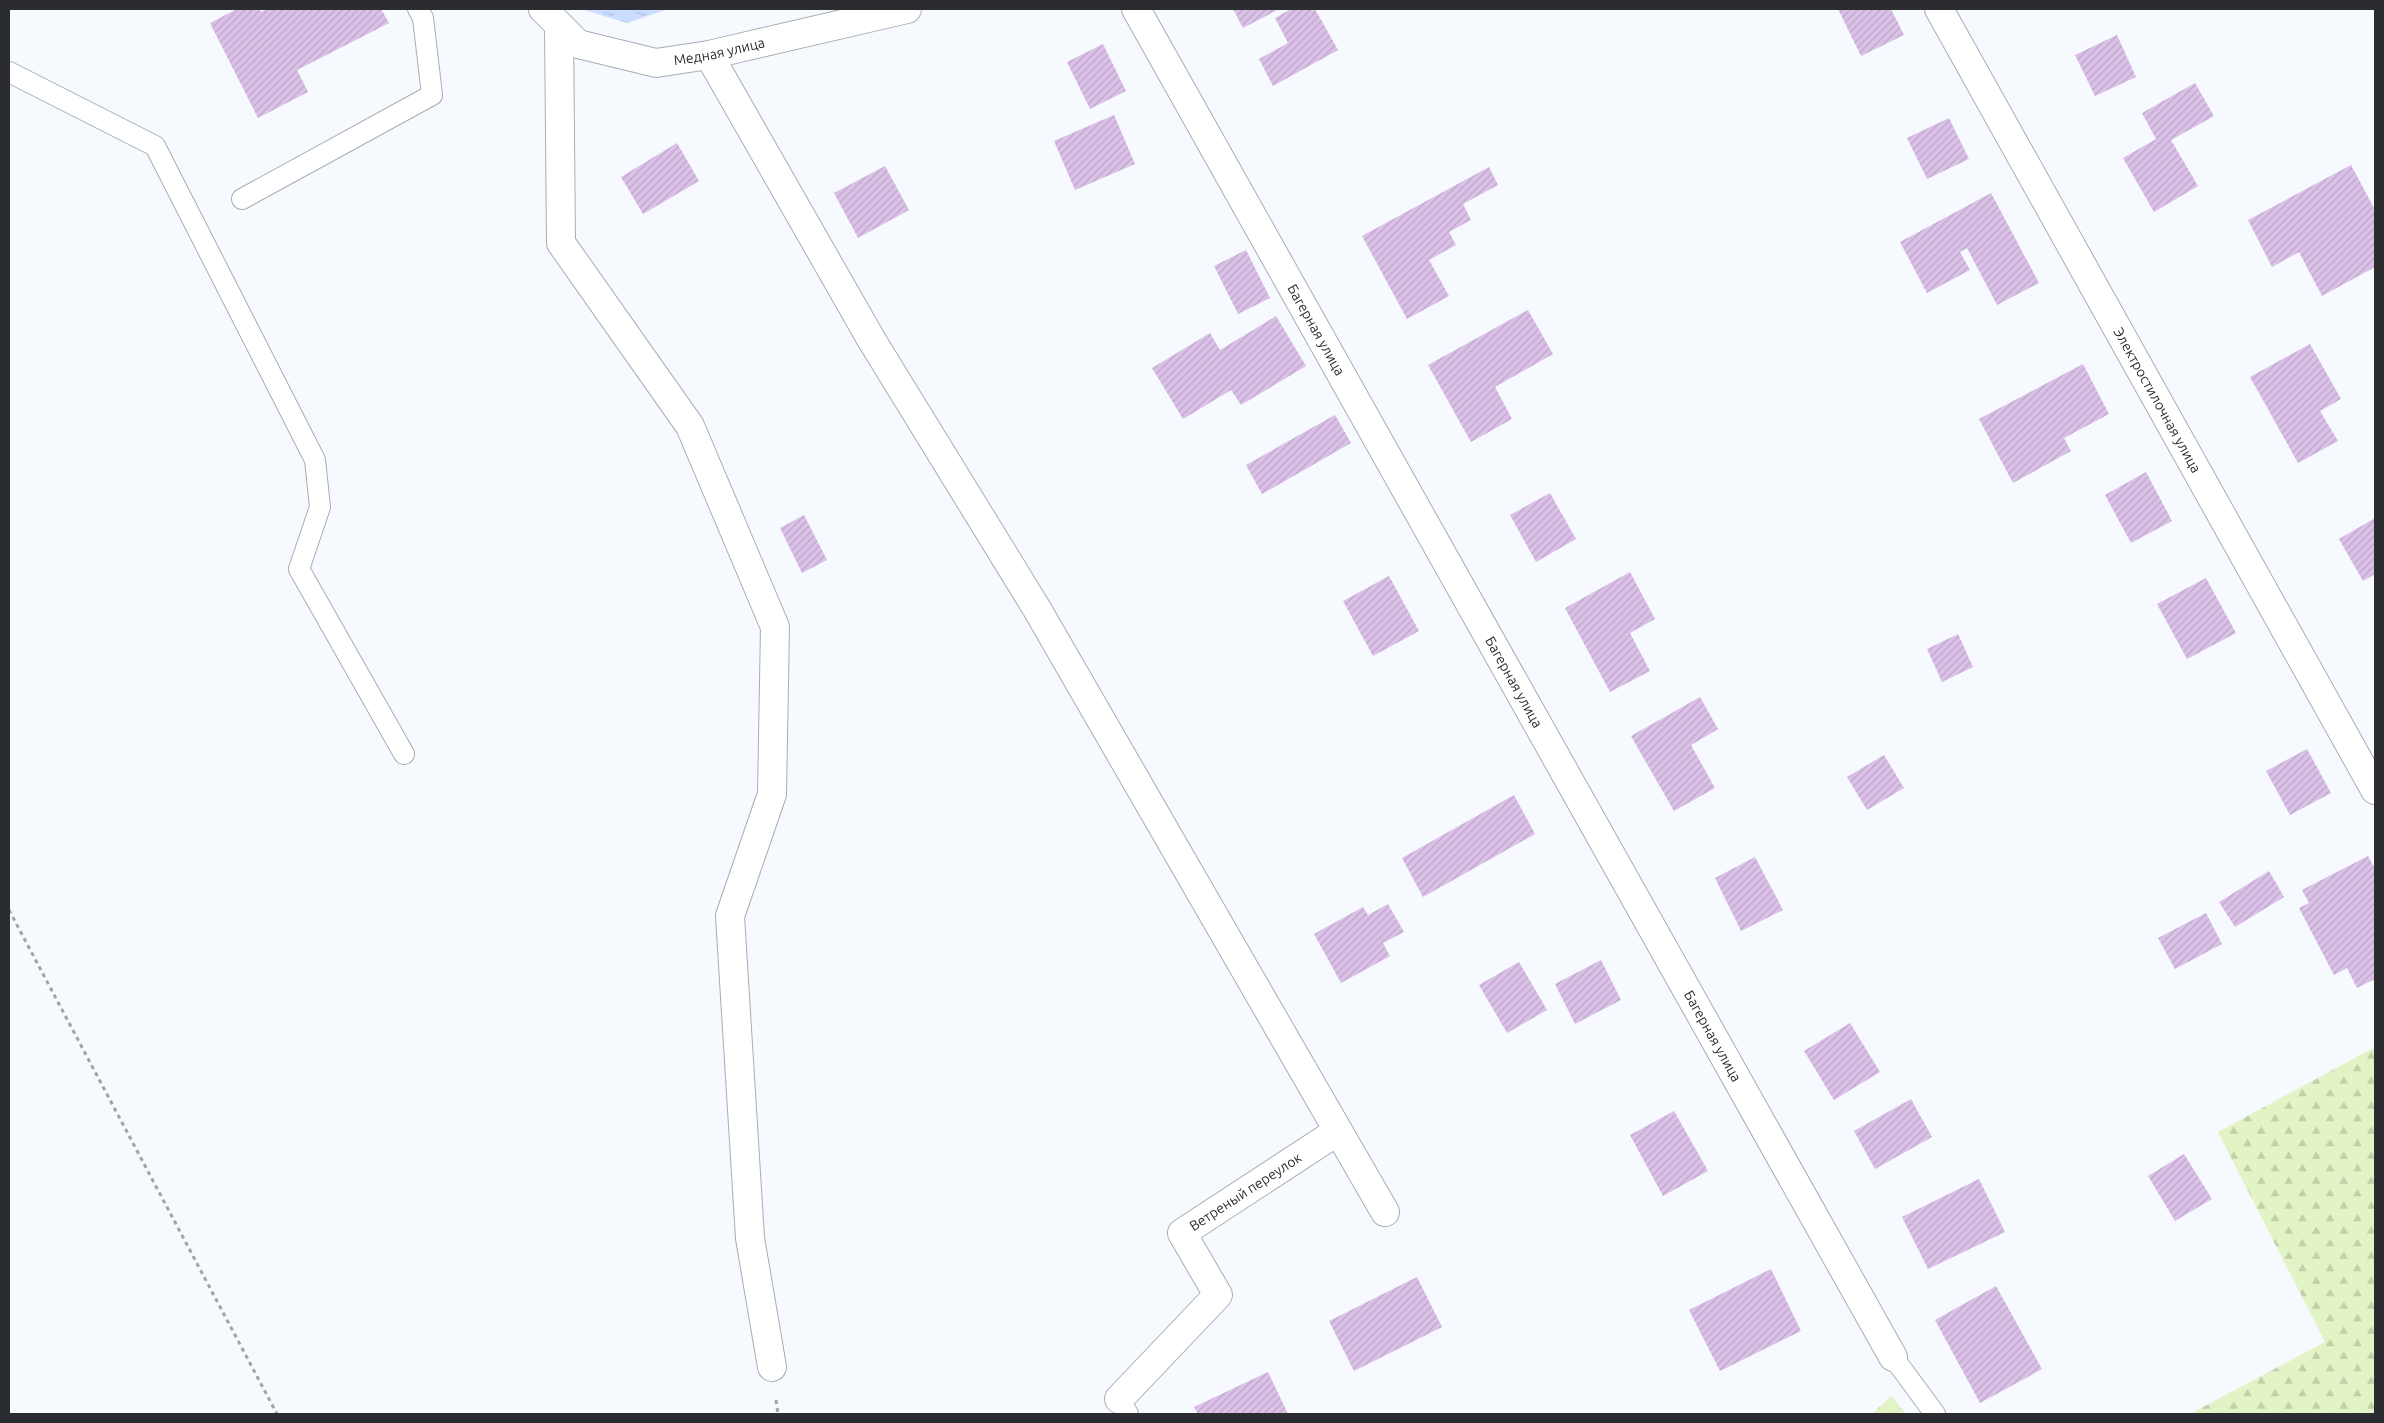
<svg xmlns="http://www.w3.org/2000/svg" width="2384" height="1423" font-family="Ubuntu,sans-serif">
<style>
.forest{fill:url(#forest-firs)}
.water{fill:url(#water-ripples)}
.building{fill:url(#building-hatch)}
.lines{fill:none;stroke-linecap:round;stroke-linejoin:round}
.lane-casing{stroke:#a8adb5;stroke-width:22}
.street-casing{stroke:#a8adb5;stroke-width:30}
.path{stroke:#a0a3a7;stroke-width:3;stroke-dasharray:4 4;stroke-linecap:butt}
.lane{stroke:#fff;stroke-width:20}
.street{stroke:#fff;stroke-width:28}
.labels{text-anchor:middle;stroke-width:5;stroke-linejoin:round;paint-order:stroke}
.street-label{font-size:14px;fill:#2a2c2f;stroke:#f6f9fe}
</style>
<defs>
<pattern id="forest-firs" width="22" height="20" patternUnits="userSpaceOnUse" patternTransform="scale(1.25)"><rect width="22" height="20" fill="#e2f3c6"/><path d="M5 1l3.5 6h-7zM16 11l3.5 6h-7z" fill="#c2d0aa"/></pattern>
<pattern id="water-ripples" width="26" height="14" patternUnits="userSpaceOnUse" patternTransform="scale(1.25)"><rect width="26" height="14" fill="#caddfe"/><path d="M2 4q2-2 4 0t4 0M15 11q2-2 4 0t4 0" fill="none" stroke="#aebeda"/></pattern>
<pattern id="building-hatch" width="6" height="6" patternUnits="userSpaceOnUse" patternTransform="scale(1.25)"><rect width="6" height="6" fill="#dbc0e8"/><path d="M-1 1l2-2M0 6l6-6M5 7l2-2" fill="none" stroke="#bca5c7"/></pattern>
</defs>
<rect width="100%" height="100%" fill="#f6f9fe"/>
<g class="forest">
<polygon points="2375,1047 2375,1414 2190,1414 2325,1342 2218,1132"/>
<polygon points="1891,1396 1906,1414 1872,1414"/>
</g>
<polygon class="water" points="581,9 668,9 627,23"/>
<g class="building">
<polygon points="237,9 259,9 261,12 268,9 381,9 389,23 297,70 308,92 258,118 210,23"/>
<polygon points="1233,9 1279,9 1243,28"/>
<polygon points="1291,9 1315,9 1338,50 1273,86 1259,59 1288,43 1275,18"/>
<polygon points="1838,9 1891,9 1904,35 1861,56"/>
<polygon points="2117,35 2136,77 2095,96 2075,55"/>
<polygon points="1103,44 1126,91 1090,109 1067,62"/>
<polygon points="2195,83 2214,116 2171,140 2198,186 2154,212 2123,158 2156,139 2142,113"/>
<polygon points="1114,115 1135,164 1075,190 1054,141"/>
<polygon points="1949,118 1969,159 1927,179 1907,138"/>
<polygon points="677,143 699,181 643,214 621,177"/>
<polygon points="2351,165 2375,210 2375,267 2322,296 2299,252 2272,267 2248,220"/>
<polygon points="885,166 909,210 858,238 834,193"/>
<polygon points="1489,167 1498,185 1463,204 1471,220 1449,232 1456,245 1429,260 1449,296 1407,319 1362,236"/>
<polygon points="1991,193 2039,283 1997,305 1967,248 1960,252 1970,270 1927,293 1900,242"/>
<polygon points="1246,250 1270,298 1238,314 1214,266"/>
<polygon points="1528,310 1553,354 1495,387 1512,419 1471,442 1428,365"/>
<polygon points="1276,316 1306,366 1241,405 1231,390 1183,419 1152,368 1210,333 1220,350"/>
<polygon points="2310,344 2341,399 2320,411 2338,441 2298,463 2250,377"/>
<polygon points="2083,364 2109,414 2064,438 2071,451 2013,483 1979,419"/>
<polygon points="1335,415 1351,443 1262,494 1246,465"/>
<polygon points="2146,472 2172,521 2131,543 2105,495"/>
<polygon points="1550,493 1576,539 1536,562 1510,515"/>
<polygon points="804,515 827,560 802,573 780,528"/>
<polygon points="2375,518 2375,574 2363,581 2339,539"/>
<polygon points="1630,572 1655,619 1630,633 1650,671 1610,692 1565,608"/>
<polygon points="1389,576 1419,631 1373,656 1343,601"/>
<polygon points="2206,578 2236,633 2187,659 2157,604"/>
<polygon points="1958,634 1973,667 1942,682 1927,649"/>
<polygon points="1700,697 1718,729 1691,745 1715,788 1674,811 1631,736"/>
<polygon points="2307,749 2331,793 2290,815 2266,771"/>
<polygon points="1884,755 1904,788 1867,810 1847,777"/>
<polygon points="1514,795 1535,834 1423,897 1402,858"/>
<polygon points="2368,856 2375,869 2375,979 2357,988 2347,968 2334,975 2299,908 2309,903 2302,890"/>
<polygon points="1755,857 1783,910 1741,931 1715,878"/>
<polygon points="2269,871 2284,897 2235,927 2219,902"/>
<polygon points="1388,904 1404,932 1383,943 1390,956 1341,983 1314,934 1363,907 1368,915"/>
<polygon points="2206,913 2222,944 2175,969 2158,938"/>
<polygon points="1601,960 1621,1000 1575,1024 1555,984"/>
<polygon points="1519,962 1547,1010 1507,1033 1479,985"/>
<polygon points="1850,1023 1880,1072 1834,1100 1804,1051"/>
<polygon points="1911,1099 1932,1137 1875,1169 1854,1131"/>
<polygon points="1674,1111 1708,1171 1663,1196 1630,1135"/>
<polygon points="2184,1154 2212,1199 2175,1221 2148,1176"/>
<polygon points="1979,1179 2005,1232 1928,1269 1902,1217"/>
<polygon points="1771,1269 1801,1331 1720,1371 1689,1310"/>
<polygon points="1417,1277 1442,1327 1354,1371 1329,1321"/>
<polygon points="1996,1286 2042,1369 1980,1403 1935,1320"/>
<polygon points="1268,1372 1288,1414 1198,1414 1194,1407"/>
</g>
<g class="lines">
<defs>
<g id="lane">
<polyline points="9,72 155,146 315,460 320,507 299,569 404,754"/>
<polyline points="242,199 432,95 423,18 418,9"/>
<polyline points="1893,1357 1935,1414"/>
<polyline points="1119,1399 1128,1414"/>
</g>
<g id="street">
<path id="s1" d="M 543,9 L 578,44 L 656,63 L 709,55 L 907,9"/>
<path id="s2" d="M 1136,9 L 1893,1357"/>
<path id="s3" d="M 1939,9 L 2375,790"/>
<polyline points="559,26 561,243 690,426 775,627 772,794 730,916 750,1238 772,1367"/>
<polyline points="709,55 871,339 1037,609 1385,1212"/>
<path id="s4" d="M 1119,1399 L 1218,1295 L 1182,1233 L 1338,1131"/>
</g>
</defs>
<use href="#lane" class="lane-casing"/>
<use href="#street" class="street-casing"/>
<g class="path">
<polyline points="9,910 277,1414"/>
<polyline points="776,1400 778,1414"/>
</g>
<use href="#lane" class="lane"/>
<use href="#street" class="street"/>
</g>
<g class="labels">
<g class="street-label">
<text dy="5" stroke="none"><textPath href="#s1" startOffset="194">Медная улица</textPath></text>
<text dy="5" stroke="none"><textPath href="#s2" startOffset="368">Багерная улица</textPath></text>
<text dy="5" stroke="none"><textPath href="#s3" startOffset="448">Электростилочная улица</textPath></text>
<text dy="5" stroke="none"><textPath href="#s2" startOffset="772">Багерная улица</textPath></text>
<text dy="5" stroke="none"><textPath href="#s2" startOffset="1178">Багерная улица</textPath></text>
<text dy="5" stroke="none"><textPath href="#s4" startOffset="291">Ветреный переулок</textPath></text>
</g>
</g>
<rect width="2384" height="1423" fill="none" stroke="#2a2c2f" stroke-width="20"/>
</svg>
